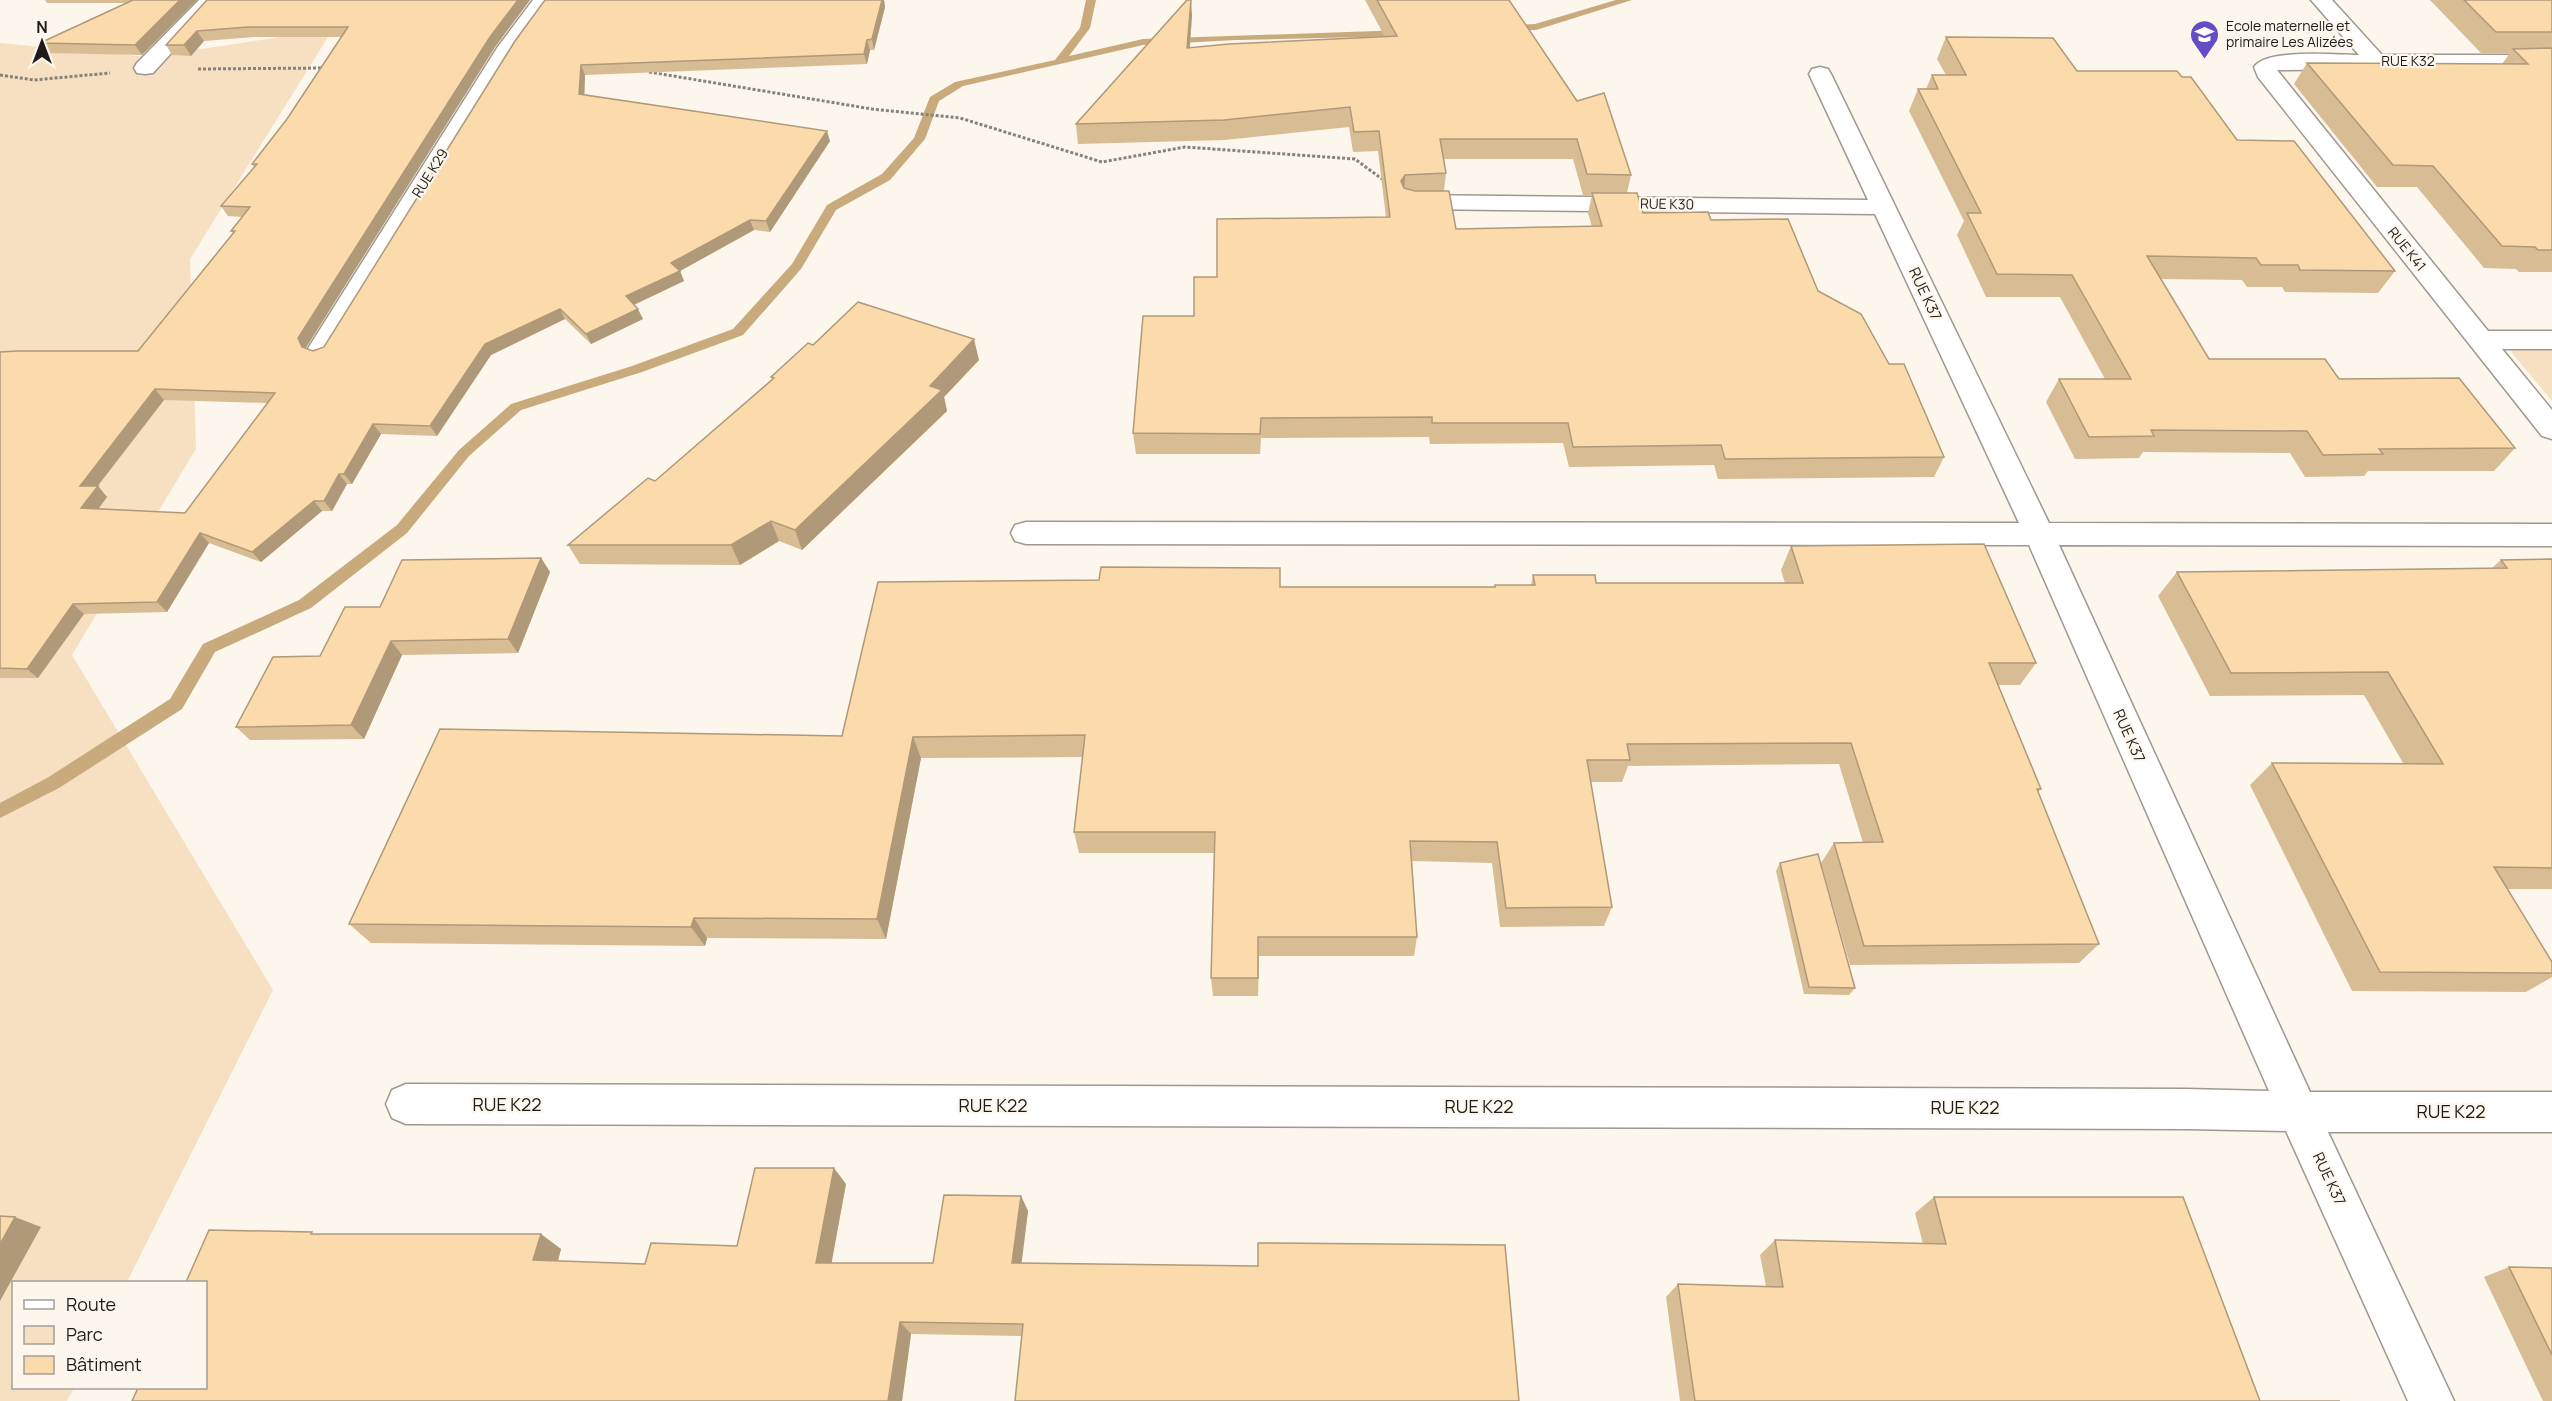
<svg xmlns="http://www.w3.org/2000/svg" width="2552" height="1401" font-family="Manrope,sans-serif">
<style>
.green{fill:#f6e0c1}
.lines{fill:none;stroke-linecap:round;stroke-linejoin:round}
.stream{fill:#c8aa7c;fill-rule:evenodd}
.street-casing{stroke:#9e9890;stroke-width:3}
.path{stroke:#85817b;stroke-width:3;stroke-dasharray:3 2;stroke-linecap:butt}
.street{fill:#fff;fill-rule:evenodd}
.wall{fill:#d8bc94;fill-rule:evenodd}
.shaded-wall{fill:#b09978}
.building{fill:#fbdbac;stroke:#b09978;stroke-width:1.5;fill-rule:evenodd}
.labels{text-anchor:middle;stroke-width:4.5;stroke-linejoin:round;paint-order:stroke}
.far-poi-label{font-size:14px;fill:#1e1c19;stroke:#fcf6ed;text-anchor:start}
.far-street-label{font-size:14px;fill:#1e1c19;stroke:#fcf6ed}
.street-label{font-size:15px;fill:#1e1c19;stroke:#fcf6ed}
.near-street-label{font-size:18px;fill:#1e1c19;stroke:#fcf6ed}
</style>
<rect width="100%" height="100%" fill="#fcf6ed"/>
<g class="green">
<polygon points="333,29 190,259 196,449 72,655 273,990 127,1282 14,1282 14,1388 74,1388 67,1401 0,1401 0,43 148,57"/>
<polygon points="2552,331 2552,401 2512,353 2510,344 2525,332"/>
</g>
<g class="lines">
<g class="stream">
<polygon points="1086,0 1096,0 1090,28 1069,56 1143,39 1405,30 1410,33 1405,36 1236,40 1143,45 963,86 939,101 925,139 890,180 836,210 801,269 743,335 642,372 521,410 469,456 407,533 311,608 215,652 182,709 59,788 0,818 0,803 47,778 170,699 203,644 299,600 397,525 459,450 511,404 632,366 733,329 792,264 827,205 882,174 914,138 930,97 955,82 1055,60 1080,28"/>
<polygon points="1616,0 1632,0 1536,30 1506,31 1501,28 1506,25 1535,24"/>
</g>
<defs>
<g id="street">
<polygon points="199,0 220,0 153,73 145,74 137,73 134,68 137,63"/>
<polygon points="533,0 554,0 518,50 329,356 320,359 311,356 307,350 497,48"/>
<path d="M 2311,0 L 2332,0 L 2382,55 L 2552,55 L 2552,67 L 2277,70 L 2488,331 L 2552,331 L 2552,349 L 2502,349 L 2552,410 L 2552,439 L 2542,436 L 2258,77 L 2254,67 C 2267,48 2337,55 2359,55 Z"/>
<polygon points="1820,67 1828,69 1831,74 2049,523 2552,524 2552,546 2059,545 2310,1092 2552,1092 2552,1132 2328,1132 2454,1401 2408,1401 2286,1131 2187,1129 406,1124 392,1118 386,1104 392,1090 406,1084 2187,1089 2269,1091 2029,545 1026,544 1015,541 1011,533 1015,525 1026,522 2019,523 1875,214 1413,209 1404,207 1401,202 1404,197 1413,195 1868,200 1809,74 1812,69"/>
</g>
</defs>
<use href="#street" class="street-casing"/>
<g class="path">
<polyline points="198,69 325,68"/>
<polyline points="649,72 872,109 960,118 1102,162 1185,147 1355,159 1382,179"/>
<polyline points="0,75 34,80 110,73"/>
</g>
<use href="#street" class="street"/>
</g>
<g class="wall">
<polygon points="45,0 197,0 142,55 48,53 40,43 126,3 47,3"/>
<path d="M 207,0 L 530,0 L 495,47 L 306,348 L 313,351 L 324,347 L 545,0 L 884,0 L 885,7 L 874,50 L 870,50 L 867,64 L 585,75 L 584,95 L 830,141 L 770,232 L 754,230 L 680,271 L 684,281 L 634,305 L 643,319 L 591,344 L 565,319 L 491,355 L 437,436 L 381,434 L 352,484 L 347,484 L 332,511 L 322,511 L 261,562 L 209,543 L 167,612 L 84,614 L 38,678 L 0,678 L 0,352 L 138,351 L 233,233 L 231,231 L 242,217 L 228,216 L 221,206 L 254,167 L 252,164 L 287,119 L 341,37 L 254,37 L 204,41 L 191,56 L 172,55 L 166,45 ZM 164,400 L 268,403 L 185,513 L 98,509 L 107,497 L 97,486 Z"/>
<path d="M 1365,0 L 1509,0 L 1577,101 L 1631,175 L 1627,193 L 1643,213 L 1711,220 L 1818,291 L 1889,364 L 1944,457 L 1934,477 L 1718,479 L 1714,465 L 1569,467 L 1563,443 L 1430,444 L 1429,437 L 1261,438 L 1260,454 L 1136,454 L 1133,433 L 1194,316 L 1217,277 L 1386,217 L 1378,151 L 1353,152 L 1349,127 L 1225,140 L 1078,144 L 1076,124 L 1192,15 L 1190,48 L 1385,37 ZM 1443,159 L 1573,159 L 1583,195 L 1592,195 L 1588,213 L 1592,227 L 1456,229 L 1444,191 L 1446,173 Z"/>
<polygon points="2430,0 2552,0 2552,272 2519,272 2516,269 2484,268 2417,187 2377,187 2294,84 2307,63 2502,64 2510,53 2481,53"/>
<polygon points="1946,37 2077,71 2182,77 2237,140 2395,271 2378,293 2285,292 2282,287 2247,287 2242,280 2161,279 2209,359 2339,379 2515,448 2494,471 2368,471 2364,476 2305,477 2290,453 2143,452 2139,458 2075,459 2046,402 2059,379 2105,379 2060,297 1986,297 1957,235 1964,221 1909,111 1918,89 1926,89 1932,75 1946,75 1937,59"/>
<polygon points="813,345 979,360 944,397 947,411 802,550 779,541 740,565 580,564 568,545 655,481 772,379 771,377"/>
<polygon points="1791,546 2036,663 2020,685 1998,685 2041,789 2038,792 2099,944 2079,963 1850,965 1821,863 1834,843 1863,843 1839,764 1628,766 1622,782 1591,782 1612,907 1604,926 1500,927 1492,863 1412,861 1417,937 1414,956 1259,956 1258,996 1213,996 1211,978 1214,853 1079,853 1074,832 1083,757 921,758 886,939 707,938 705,946 371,943 349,924 842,736 1280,587 1494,587 1495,585 1531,585 1533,575 1596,583 1785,583 1781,570"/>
<polygon points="541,558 550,572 518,653 402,655 364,739 250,740 236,727 380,607"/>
<polygon points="2552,559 2552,889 2507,889 2552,962 2552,977 2526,992 2352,991 2250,785 2272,763 2403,763 2364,695 2210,696 2158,596 2177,572 2492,568 2501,560"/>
<polygon points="1780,863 1855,988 1849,995 1804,994 1776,871"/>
<polygon points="846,1184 831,1263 933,1263 1021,1196 1028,1211 1021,1263 1258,1266 1505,1245 1022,1336 911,1334 902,1401 132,1401 317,1234 561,1249 558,1261 645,1264 737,1246"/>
<polygon points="1934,1197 2260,1401 2340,1401 1680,1401 1666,1297 1678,1284 1766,1286 1760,1255 1775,1240 1923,1244 1915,1213"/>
<polygon points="2509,1267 2552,1268 2552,1401 2543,1401 2484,1277"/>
</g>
<g class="shaded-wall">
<polygon points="180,0 197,0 142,55 135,45"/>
<polygon points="518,0 530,0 495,47 305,349 302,347 298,338 490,37"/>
<polygon points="882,0 884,0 885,7 874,50 872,39"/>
<polygon points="1191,0 1192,15 1188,68 1187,48"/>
<polygon points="197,31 204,41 191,56 184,45"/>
<polygon points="867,40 870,50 867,64 864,54"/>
<polygon points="581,65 585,75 584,105 579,94"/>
<polygon points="827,131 830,141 770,232 766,221"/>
<polygon points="1405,175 1404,195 1401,181"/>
<polygon points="750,220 754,230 680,271 684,281 631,306 626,296 671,263"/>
<polygon points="560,309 565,319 491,355 437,436 430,426 485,344"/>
<polygon points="638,309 643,319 591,344 586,334"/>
<polygon points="974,339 979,360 944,397 947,411 802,550 795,530"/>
<polygon points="155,389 164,400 90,496 80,486"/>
<polygon points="373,424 381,434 352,484 344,474"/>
<polygon points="339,474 347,484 332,511 324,501"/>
<polygon points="98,486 107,497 91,519 81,508"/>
<polygon points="314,501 322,511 261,562 252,552"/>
<polygon points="771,521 779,541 740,565 731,545"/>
<polygon points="200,533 209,543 167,612 157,602"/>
<polygon points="541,558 550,572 518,653 508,639"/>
<polygon points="73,604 84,614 38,678 27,669"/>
<polygon points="391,641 402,655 364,739 351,725"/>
<polygon points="913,737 921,758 886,939 877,919"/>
<polygon points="694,918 707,938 705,946 691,927"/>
<polygon points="834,1168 846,1184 829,1277 816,1263"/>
<polygon points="1021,1196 1028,1211 1020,1276 1012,1263"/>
<polygon points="15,1217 41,1227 0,1301 0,1244"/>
<polygon points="541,1234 561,1249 554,1274 533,1260"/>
<polygon points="900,1322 911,1334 902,1401 888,1401"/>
</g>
<g class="building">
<polygon points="133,0 180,0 135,45 40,43"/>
<path d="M 207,0 L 518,0 L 490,37 L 298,338 L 302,347 L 313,351 L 324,347 L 515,41 L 545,0 L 882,0 L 872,39 L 867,40 L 864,54 L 581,65 L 579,94 L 827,131 L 766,221 L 750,220 L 671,263 L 680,271 L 626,296 L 638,309 L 586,334 L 560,309 L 485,344 L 430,426 L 373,424 L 344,474 L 339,474 L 324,501 L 314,501 L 252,552 L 200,533 L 157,602 L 73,604 L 27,669 L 0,668 L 0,352 L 17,351 L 138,351 L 235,231 L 231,231 L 250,207 L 221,206 L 257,164 L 252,164 L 287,119 L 348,27 L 248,27 L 197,31 L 184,45 L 166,45 ZM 155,389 L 275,393 L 185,513 L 81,508 L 98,486 L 80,486 Z"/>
<polygon points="1187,0 1191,0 1187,48 1229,44 1397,36 1377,0 1509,0 1577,101 1604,93 1631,175 1587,174 1577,139 1440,139 1446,173 1405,175 1401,181 1404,188 1415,191 1449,191 1456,229 1602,226 1592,193 1637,193 1643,213 1708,212 1711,220 1788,219 1818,291 1861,314 1889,364 1904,364 1944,457 1725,459 1721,445 1573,447 1568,423 1432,423 1432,417 1261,418 1260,434 1133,433 1143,316 1194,316 1194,277 1217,277 1217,219 1390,217 1379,131 1354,132 1350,107 1224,120 1076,124"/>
<polygon points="2464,0 2552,0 2552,32 2496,32"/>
<polygon points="1946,37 2053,38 2077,71 2177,71 2182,77 2191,77 2237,140 2294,141 2395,271 2300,270 2298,265 2261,265 2256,258 2147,256 2209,359 2325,359 2339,379 2459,378 2515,448 2379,449 2383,454 2323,455 2307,431 2151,430 2154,436 2089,437 2059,379 2131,379 2072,275 1997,274 1967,213 1981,213 1918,89 1938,89 1932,75 1966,75"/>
<polygon points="2552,48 2552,250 2538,250 2535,247 2502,246 2433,166 2393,165 2307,63 2528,64 2513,49"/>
<polygon points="858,302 974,339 930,386 942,390 795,530 771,521 731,545 568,545 648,478 655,481 774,378 771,377 808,343 813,345"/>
<polygon points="1984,544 2036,663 1989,663 2041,789 2037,789 2099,944 1864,946 1834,843 1883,842 1851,743 1627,744 1630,760 1587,760 1612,907 1506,908 1497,842 1410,841 1417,937 1258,937 1258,978 1211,978 1215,832 1074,832 1085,735 913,737 877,919 694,918 691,927 349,924 440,729 842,736 878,582 1099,580 1101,567 1280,568 1280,587 1495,587 1495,585 1535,585 1533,575 1595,575 1596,583 1803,583 1791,546"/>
<polygon points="541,558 508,639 391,641 351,725 236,727 273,657 320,656 345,607 380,607 402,560"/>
<polygon points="2552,559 2552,868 2494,867 2552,962 2552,973 2380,972 2272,763 2443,764 2388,672 2231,673 2177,572 2507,568 2501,560"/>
<polygon points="1818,854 1855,988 1809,987 1780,863"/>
<polygon points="755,1168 834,1168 816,1263 933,1263 944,1195 1021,1196 1012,1263 1258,1266 1258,1243 1505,1245 1519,1401 1015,1401 1023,1324 900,1322 888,1401 132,1401 138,1388 206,1388 206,1282 186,1282 209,1230 312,1232 311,1234 541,1234 533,1260 645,1264 651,1243 737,1246"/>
<polygon points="1934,1197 2183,1197 2260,1401 2340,1401 1695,1401 1678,1284 1783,1287 1775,1240 1946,1244"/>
<polygon points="0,1216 15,1217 0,1244"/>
<polygon points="2509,1267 2552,1268 2552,1355"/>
</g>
<defs>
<symbol id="school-pin" viewBox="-11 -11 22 30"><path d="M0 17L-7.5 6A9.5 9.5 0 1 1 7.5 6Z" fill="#644cc5" stroke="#fcf6ed"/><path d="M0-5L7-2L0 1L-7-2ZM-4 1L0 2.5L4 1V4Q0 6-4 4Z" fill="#fff"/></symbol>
</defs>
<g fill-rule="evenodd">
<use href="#school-pin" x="2188" y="18" width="33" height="45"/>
</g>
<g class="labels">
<g class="far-poi-label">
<text x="2226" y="31">Ecole maternelle et<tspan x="2226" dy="16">primaire Les Alizées</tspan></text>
</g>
<g class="far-street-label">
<text x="2408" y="66">RUE K32</text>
<text transform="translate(430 173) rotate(-58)" y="5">RUE K29</text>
<text transform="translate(1667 204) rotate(1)" y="5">RUE K30</text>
<text transform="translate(2407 249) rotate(51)" y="5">RUE K41</text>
</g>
<g class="street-label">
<text transform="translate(1925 294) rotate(65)" y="5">RUE K37</text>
<text transform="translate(2129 736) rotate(66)" y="5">RUE K37</text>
<text transform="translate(2329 1179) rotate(65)" y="5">RUE K37</text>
</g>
<g class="near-street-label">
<text x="507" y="1111">RUE K22</text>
<text x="993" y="1112">RUE K22</text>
<text x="1479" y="1113">RUE K22</text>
<text x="1965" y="1114">RUE K22</text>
<text x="2451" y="1118">RUE K22</text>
</g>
</g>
<rect x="12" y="1281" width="195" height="108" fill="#fcf6ed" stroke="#a39f98" stroke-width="1.5"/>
<rect x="24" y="1300" width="30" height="9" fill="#ffffff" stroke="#a39f98" stroke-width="1.5"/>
<text x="66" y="1311" font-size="18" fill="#1e1c19">Route</text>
<rect x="24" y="1326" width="30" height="18" fill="#f6e0c1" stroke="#a39f98" stroke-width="1.5"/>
<text x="66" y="1341" font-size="18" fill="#1e1c19">Parc</text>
<rect x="24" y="1356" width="30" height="18" fill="#fbdbac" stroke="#a39f98" stroke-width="1.5"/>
<text x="66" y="1371" font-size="18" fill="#1e1c19">Bâtiment</text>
<g transform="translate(42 42)" stroke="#fcf6ed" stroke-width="4.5" paint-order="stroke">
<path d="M0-4.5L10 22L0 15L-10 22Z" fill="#1e1c19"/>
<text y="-9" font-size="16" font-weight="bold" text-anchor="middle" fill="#1e1c19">N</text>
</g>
</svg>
